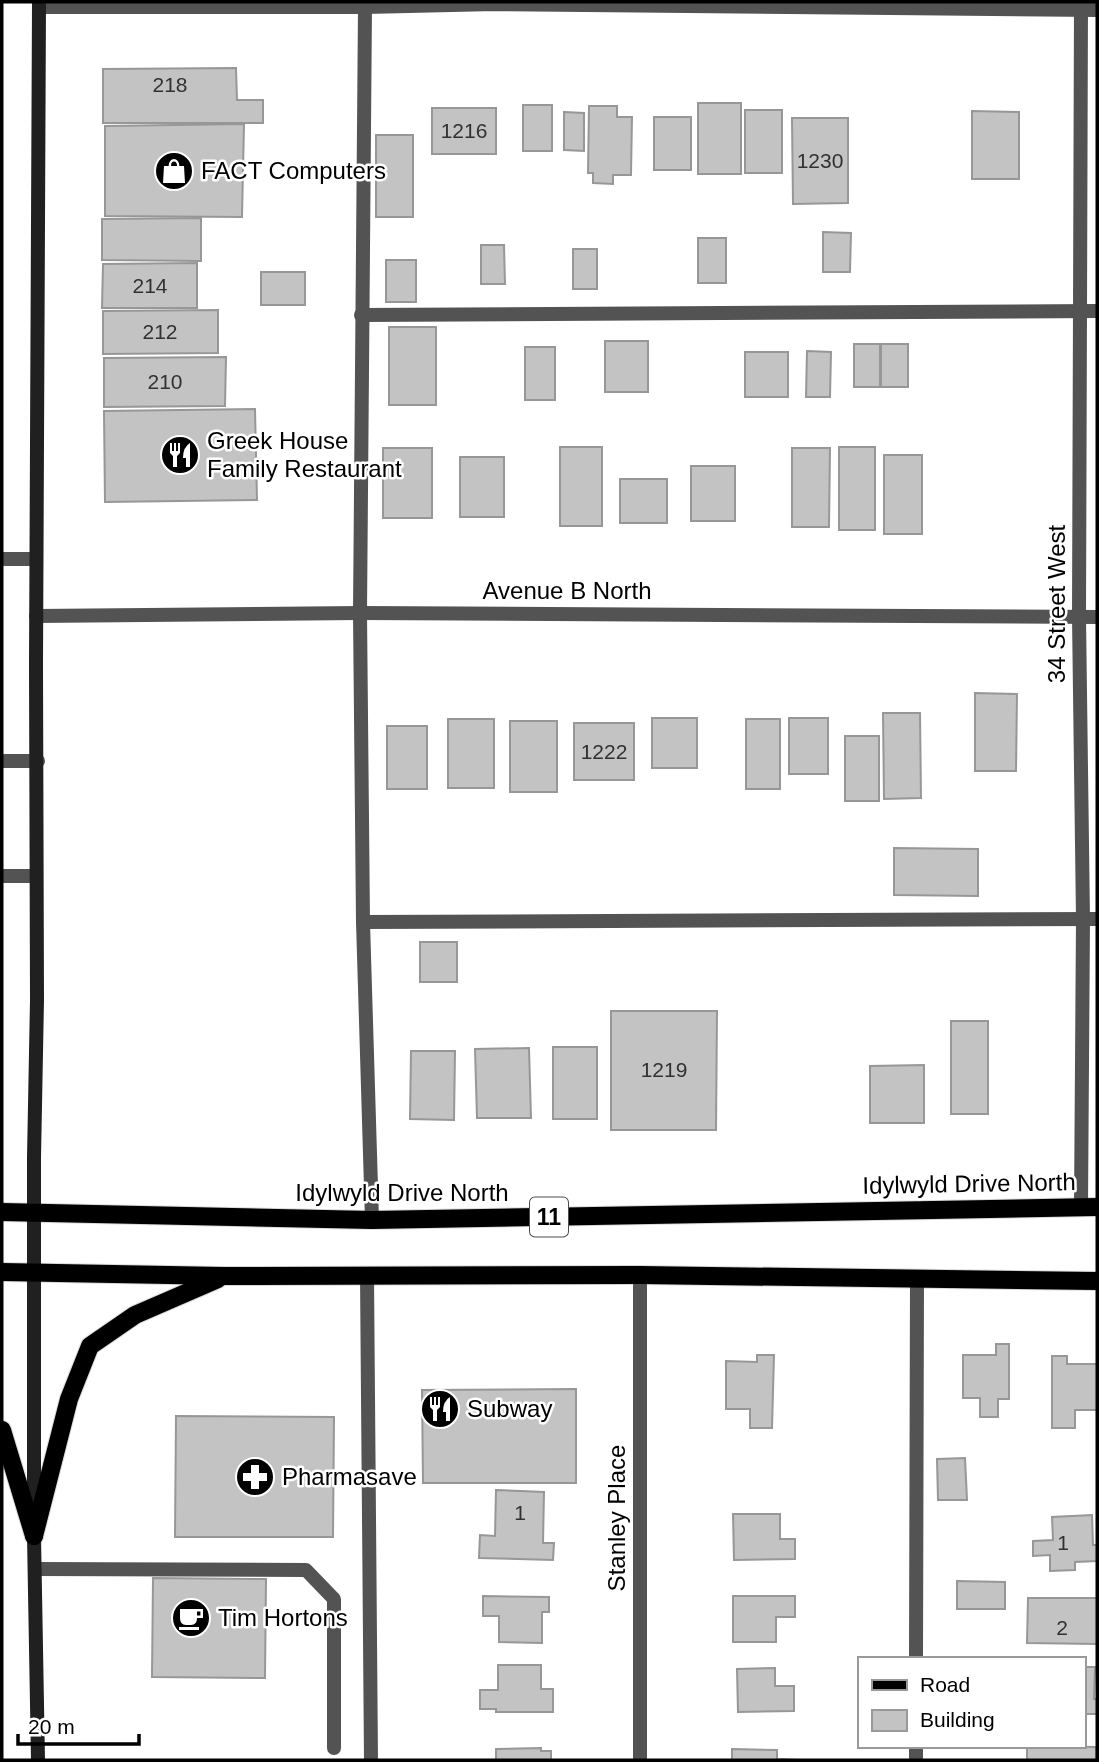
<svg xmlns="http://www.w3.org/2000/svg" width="1099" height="1762" font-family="Helvetica,sans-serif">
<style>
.building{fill:#c3c3c3;stroke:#979797;stroke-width:2}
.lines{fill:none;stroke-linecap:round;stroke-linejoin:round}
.primary-casing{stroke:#dbdbdb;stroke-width:20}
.lane{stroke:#535353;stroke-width:14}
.street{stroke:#535353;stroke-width:14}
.secondary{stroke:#202020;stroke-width:14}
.primary{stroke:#000;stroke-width:18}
.labels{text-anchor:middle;stroke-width:5;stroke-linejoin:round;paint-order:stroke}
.number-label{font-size:21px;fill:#313131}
.shield{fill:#fff;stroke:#4c4c4c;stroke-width:2}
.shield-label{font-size:23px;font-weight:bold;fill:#000}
.poi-label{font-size:24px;fill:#000;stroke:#fff;text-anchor:start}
.street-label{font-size:24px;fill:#000;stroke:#fff}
</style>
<rect width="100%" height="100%" fill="#fff"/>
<g class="building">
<polygon points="236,68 237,100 263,100 263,123 103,123 103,69"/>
<rect x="698" y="103" width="43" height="71"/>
<rect x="523" y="105" width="29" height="46"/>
<polygon points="589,106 617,106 617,117 632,117 631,175 613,175 613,184 593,183 593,173 588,173"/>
<rect x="432" y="108" width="64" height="46"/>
<rect x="745" y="110" width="37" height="63"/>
<polygon points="972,111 1019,112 1019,179 972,179"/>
<polygon points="564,112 584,113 584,151 564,150"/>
<rect x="654" y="117" width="37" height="53"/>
<polygon points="792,118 848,118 848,203 793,204"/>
<polygon points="244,124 242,217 105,216 105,126"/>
<rect x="376" y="135" width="37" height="82"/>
<polygon points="201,218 201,261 102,260 102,219"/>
<polygon points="823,232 851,233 850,272 823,272"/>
<rect x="698" y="238" width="28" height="45"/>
<polygon points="481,245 504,245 505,284 481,284"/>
<rect x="573" y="249" width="24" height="40"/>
<rect x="386" y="260" width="30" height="42"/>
<polygon points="197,263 197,308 102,308 103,264"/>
<rect x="261" y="272" width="44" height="33"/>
<polygon points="218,310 218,353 103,354 103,311"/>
<rect x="389" y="327" width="47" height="78"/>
<rect x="605" y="341" width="43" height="51"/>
<rect x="854" y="344" width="26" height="43"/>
<rect x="881" y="344" width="27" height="43"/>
<rect x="525" y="347" width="30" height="53"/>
<polygon points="807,351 831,352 830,397 806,397"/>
<rect x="745" y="352" width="43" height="45"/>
<polygon points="226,357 225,406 104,407 104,358"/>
<polygon points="255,409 257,500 105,502 104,411"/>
<rect x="560" y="447" width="42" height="79"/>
<rect x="839" y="447" width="36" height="83"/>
<rect x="383" y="448" width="49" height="70"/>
<polygon points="792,448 830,448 829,527 792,527"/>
<rect x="884" y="455" width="38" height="79"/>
<rect x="460" y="457" width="44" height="60"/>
<rect x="691" y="466" width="44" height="55"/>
<rect x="620" y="479" width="47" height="44"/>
<polygon points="975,693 1017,694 1016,771 975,771"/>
<polygon points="883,713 920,713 921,798 884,799"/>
<rect x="652" y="718" width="45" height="50"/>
<rect x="789" y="718" width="39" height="56"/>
<rect x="448" y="719" width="46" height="69"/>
<rect x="746" y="719" width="34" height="70"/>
<rect x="510" y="721" width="47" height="71"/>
<rect x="574" y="723" width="60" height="57"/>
<rect x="387" y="726" width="40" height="63"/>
<rect x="845" y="736" width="34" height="65"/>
<polygon points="894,848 978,849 978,896 894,895"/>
<rect x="420" y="942" width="37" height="40"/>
<polygon points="611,1011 717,1011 716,1130 611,1130"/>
<rect x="951" y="1021" width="37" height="93"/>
<rect x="553" y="1047" width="44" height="72"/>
<polygon points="529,1048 531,1118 477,1118 475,1049"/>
<polygon points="411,1051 455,1051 454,1120 410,1119"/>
<polygon points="924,1065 924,1123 870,1123 870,1066"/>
<polygon points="996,1344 1009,1344 1009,1399 998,1399 998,1417 980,1417 980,1398 963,1398 963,1355 996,1355"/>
<polygon points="757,1355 774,1355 772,1428 750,1428 750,1409 726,1409 726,1361 757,1362"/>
<polygon points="1052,1356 1067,1356 1067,1364 1097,1364 1097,1410 1075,1410 1075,1428 1052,1428"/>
<polygon points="576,1389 576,1483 423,1483 422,1390"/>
<polygon points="176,1416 334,1417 333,1537 175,1537"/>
<polygon points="965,1458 967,1500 938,1500 937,1459"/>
<polygon points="496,1490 544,1492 543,1543 554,1543 553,1560 479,1558 480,1535 495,1536"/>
<polygon points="733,1514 780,1514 780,1539 795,1539 795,1559 734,1560"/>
<polygon points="1092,1515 1093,1545 1097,1545 1097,1561 1075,1562 1075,1570 1050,1571 1050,1555 1033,1556 1033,1541 1053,1540 1052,1517"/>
<polygon points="153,1578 266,1579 265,1678 152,1677"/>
<polygon points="957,1581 1005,1582 1005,1609 957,1609"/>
<polygon points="483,1596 549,1597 549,1612 542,1612 542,1643 499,1642 499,1616 483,1616"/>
<polygon points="733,1596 795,1596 795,1617 776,1617 776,1642 733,1642"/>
<polygon points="1028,1598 1097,1598 1097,1644 1027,1643"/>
<polygon points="498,1665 541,1665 541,1689 553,1689 553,1712 496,1712 496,1709 480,1709 480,1690 498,1690"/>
<polygon points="1083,1667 1095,1667 1094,1699 1097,1699 1097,1714 1083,1714"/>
<polygon points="775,1668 775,1686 794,1686 794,1711 738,1712 737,1669"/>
<polygon points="1027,1746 1096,1747 1096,1760 1027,1760"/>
<polygon points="541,1748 541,1751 551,1751 551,1760 496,1760 496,1749"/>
<polygon points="732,1749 777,1750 777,1759 798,1760 732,1760"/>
</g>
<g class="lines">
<defs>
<g id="primary">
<polyline points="2,1212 372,1220 1097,1207"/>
<polyline points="2,1272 224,1276 640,1275 1097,1281"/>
<polyline points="2,1430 34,1536"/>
<polyline points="34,1536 69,1399 90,1346 135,1315 218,1279"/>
</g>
</defs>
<use href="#primary" class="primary-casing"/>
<g class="lane">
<polyline points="365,7 360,613 363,922 372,1220"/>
<polyline points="361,315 1097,311"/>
<polyline points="2,761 38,761"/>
<polyline points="2,876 36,876"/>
<polyline points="363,922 1097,919"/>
<polyline points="367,1275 371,1760"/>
<polyline points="35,1569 306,1570 334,1599 334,1748"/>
<polyline points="916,1659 917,1278"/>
<polyline points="916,1760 916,1746"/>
</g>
<g class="street">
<polyline points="39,7 365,7 495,4 1097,10"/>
<polyline points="2,559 36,559"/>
<polyline points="36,616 360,613 1097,617"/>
<polyline points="1081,1207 1083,919 1079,617 1081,2"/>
<polyline points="640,1275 640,1760"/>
</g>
<polyline class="secondary" points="38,1760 34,1536 34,1158 37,1000 36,665 39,2"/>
<use href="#primary" class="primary"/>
</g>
<defs>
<symbol id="shop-disc" viewBox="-11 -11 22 22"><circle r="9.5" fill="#000" stroke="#fff"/><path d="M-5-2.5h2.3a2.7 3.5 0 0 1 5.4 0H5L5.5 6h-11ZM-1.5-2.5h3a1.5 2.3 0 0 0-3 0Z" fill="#fff"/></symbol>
<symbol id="restaurant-disc" viewBox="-11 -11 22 22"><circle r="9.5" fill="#000" stroke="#fff"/><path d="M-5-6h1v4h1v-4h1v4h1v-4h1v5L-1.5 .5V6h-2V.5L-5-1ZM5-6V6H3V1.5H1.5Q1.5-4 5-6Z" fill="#fff"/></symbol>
<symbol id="pharmacy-disc" viewBox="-11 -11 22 22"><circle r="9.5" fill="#000" stroke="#fff"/><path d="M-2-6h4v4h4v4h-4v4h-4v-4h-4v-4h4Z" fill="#fff"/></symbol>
<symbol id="cafe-disc" viewBox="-11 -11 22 22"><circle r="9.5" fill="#000" stroke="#fff"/><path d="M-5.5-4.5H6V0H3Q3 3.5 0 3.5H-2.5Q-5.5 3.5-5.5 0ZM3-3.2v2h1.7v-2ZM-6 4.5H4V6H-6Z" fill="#fff"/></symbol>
</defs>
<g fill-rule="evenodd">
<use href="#shop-disc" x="152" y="149" width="44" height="44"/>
<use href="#restaurant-disc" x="158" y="433" width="44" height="44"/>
<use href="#restaurant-disc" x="418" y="1387" width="44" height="44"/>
<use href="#pharmacy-disc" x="233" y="1455" width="44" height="44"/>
<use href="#cafe-disc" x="169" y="1596" width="44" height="44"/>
</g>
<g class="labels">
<g class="number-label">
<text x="170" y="92">218</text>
<text x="464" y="138">1216</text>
<text x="820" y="168">1230</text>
<text x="150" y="293">214</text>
<text x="160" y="339">212</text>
<text x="165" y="389">210</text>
<text x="604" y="759">1222</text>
<text x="664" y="1077">1219</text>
<text x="520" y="1520">1</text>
<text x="1063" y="1550">1</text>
<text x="1062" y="1635">2</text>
</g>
<rect class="shield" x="530" y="1197.5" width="38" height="39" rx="5"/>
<g class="shield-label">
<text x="549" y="1225">11</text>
</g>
<g class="poi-label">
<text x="201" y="179">FACT Computers</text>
<text x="207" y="449">Greek House<tspan x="207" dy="28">Family Restaurant</tspan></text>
<text x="467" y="1417">Subway</text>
<text x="282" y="1485">Pharmasave</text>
<text x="218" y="1626">Tim Hortons</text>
</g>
<g class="street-label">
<text x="567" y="599">Avenue B North</text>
<text transform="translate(1057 604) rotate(-90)" y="8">34 Street West</text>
<text transform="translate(969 1184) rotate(-1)" y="8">Idylwyld Drive North</text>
<text x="402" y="1201">Idylwyld Drive North</text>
<text transform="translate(617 1518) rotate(-90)" y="8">Stanley Place</text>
</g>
</g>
<rect width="1099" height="1762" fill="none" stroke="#000000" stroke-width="7"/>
<rect x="858" y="1657" width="228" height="91" fill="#ffffff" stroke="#999999" stroke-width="2"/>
<rect x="872" y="1680" width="35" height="10" fill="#000000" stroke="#999999" stroke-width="2"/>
<text x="920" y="1692" font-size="21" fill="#000000">Road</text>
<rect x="872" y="1710" width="35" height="21" fill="#c3c3c3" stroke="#999999" stroke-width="2"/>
<text x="920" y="1727" font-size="21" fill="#000000">Building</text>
<path d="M18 1734v10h121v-10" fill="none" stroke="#000000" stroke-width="3.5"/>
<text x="28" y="1734" font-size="21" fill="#000000" stroke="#ffffff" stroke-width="5" paint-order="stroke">20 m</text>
</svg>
